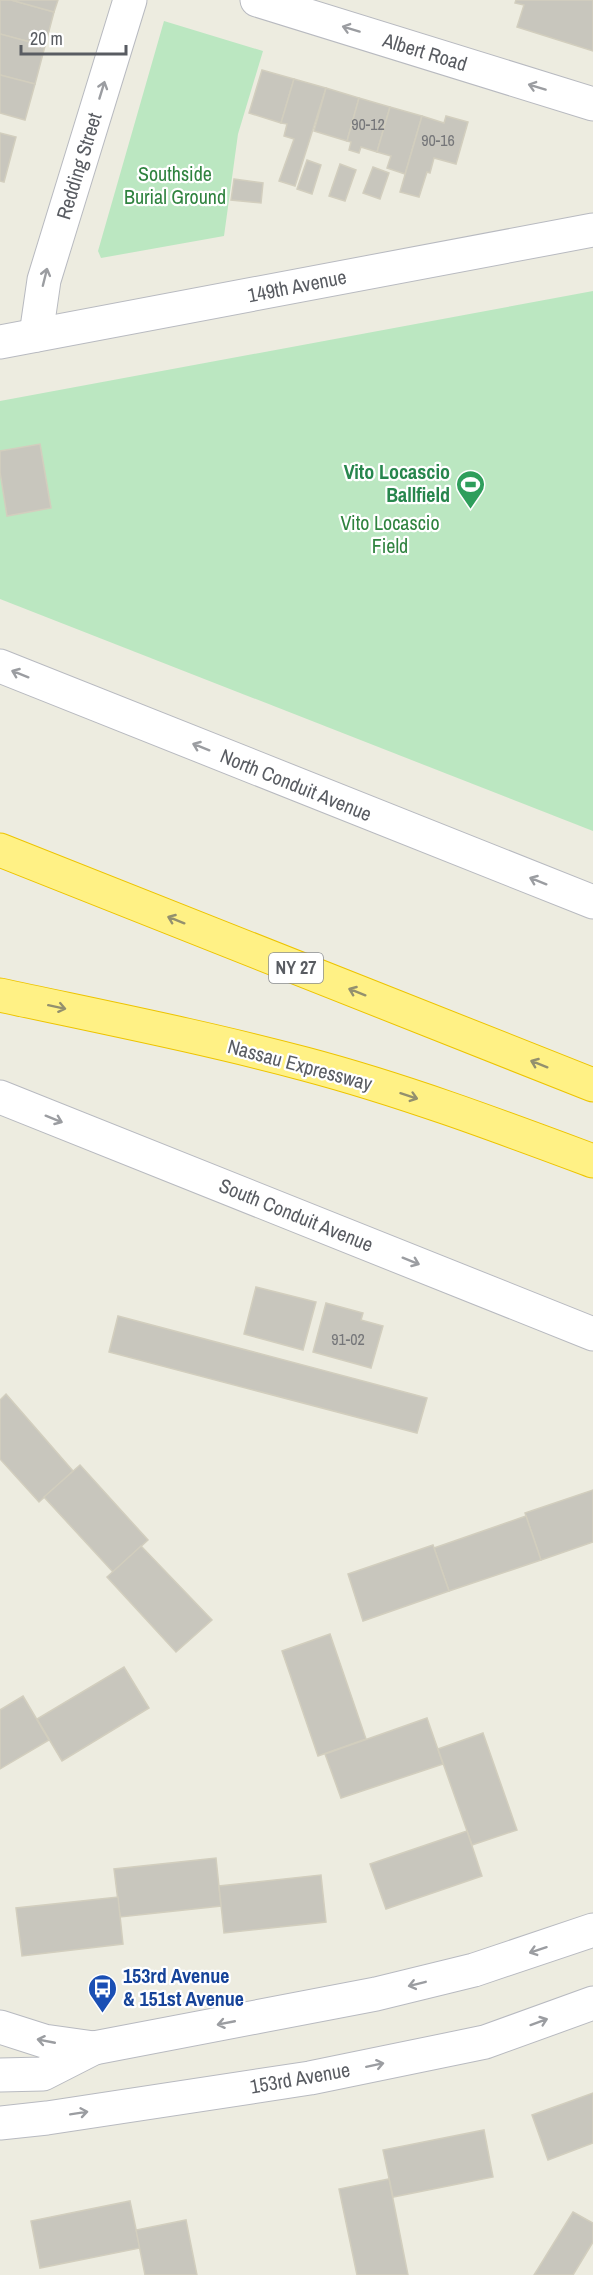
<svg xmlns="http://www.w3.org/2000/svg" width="593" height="2275" font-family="'Archivo Narrow',sans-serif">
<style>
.green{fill:#bbe7c1}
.building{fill:#c8c6bd;stroke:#d2cebe;stroke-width:1.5}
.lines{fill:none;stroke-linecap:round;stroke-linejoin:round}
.minor-casing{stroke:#b8bac0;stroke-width:35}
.highway-casing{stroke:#edc400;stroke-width:35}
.minor{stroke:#fff;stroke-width:33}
.highway{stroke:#fff185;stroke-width:33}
.oneway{stroke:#9b9da1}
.oneway2{stroke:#93906e}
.labels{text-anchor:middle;stroke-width:4.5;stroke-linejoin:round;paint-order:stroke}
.number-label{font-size:16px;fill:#757679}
.shield{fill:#fff;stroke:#8b8d91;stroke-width:1.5}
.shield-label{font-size:18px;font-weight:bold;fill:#595c62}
.street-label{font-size:20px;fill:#595c62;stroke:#fff}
.park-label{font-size:20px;fill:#2f833f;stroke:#fff}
.leisure-label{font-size:20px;font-weight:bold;fill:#27864d;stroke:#fff;text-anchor:end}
.transit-label{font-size:20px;font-weight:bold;fill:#164399;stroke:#fff;text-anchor:start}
</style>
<rect width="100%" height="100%" fill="#edece0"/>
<g class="green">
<polygon points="164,21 263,51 238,134 224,236 101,258 98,251"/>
<polygon points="593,291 593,831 0,599 0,401"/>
</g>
<g class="building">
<polygon points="0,0 11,0 54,12 45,46 0,34"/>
<polygon points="11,0 58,0 54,12"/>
<polygon points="516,0 593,0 593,51 517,27 524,5 515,3"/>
<polygon points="0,34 45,46 35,84 0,75"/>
<polygon points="262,70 294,79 281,123 249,113"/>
<polygon points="0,75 35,84 25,120 0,113"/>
<polygon points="294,79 326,88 295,186 279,181 294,139 284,136 287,124 281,123"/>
<polygon points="326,88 359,98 347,141 314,131"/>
<polygon points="359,98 390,107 377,152 361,147 359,153 349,150 351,142 347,141"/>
<polygon points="390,107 422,116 405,174 387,168 391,156 377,152"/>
<polygon points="422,116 444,123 446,116 468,122 456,164 434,158 430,173 427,172 419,197 400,192"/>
<polygon points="0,133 16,137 4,182 0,181"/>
<polygon points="307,160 321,165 312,194 297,189"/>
<polygon points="340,164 356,170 345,201 329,196"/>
<polygon points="373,167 389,173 380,199 363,193"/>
<polygon points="234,179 263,183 261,203 231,200"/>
<polygon points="40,444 51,508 7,516 0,472 0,451"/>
<polygon points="256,1287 316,1302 303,1350 244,1334"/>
<polygon points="326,1303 363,1313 361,1320 383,1326 371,1368 313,1352"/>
<polygon points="118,1316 427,1398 417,1433 109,1352"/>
<polygon points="6,1394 73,1471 39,1502 0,1459 0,1400"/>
<polygon points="80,1465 148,1540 113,1572 44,1497"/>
<polygon points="593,1490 593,1542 541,1560 525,1513"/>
<polygon points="526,1516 541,1560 449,1591 434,1548"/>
<polygon points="433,1545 449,1591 363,1621 348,1574"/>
<polygon points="141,1546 212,1620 176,1652 107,1577"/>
<polygon points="330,1634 366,1739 318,1756 282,1651"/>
<polygon points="124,1667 149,1708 62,1761 37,1719"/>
<polygon points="23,1696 49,1740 0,1769 0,1710"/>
<polygon points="427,1718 443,1764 341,1798 325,1754"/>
<polygon points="483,1733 517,1830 472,1845 438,1749"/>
<polygon points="467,1831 482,1876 386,1909 370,1864"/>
<polygon points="216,1858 221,1906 120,1917 114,1869"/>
<polygon points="321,1875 326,1922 224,1933 219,1886"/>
<polygon points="118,1897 123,1944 22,1956 16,1908"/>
<polygon points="593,2093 593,2143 548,2160 532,2115"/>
<polygon points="484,2130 493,2177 393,2197 383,2150"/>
<polygon points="389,2179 408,2275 357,2275 339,2189"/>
<polygon points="130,2201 140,2248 40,2268 31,2221"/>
<polygon points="573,2212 593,2223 593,2242 573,2275 534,2275"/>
<polygon points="186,2220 197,2275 145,2275 136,2230"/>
</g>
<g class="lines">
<defs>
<g id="minor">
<polyline points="257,0 593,104"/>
<polyline points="36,335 44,280 130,0"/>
<polyline points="0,342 593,230"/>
<polyline points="0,666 593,902"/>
<polyline points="0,1097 593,1334"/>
<polyline points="0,2027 44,2041 94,2048 376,1994 474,1970 593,1930"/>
<polyline points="0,2075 43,2074 94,2048"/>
<polyline points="0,2123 47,2118 310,2078 485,2042 593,2003"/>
</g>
<g id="highway">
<polyline points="0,850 593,1085"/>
<path d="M 0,995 C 102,1017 204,1037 305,1064 C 403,1090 499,1126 593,1161"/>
</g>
</defs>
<use href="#minor" class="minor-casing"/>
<use href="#highway" class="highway-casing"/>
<use href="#minor" class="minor"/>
<use href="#highway" class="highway"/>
</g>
<defs><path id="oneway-shaft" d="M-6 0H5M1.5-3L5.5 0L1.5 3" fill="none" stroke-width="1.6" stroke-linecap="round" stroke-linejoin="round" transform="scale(1.5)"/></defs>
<g class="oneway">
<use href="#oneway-shaft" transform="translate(351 29) rotate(-163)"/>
<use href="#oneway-shaft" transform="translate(537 87) rotate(-163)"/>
<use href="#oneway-shaft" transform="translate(102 90) rotate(-73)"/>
<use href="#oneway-shaft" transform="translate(45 277) rotate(-76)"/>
<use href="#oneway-shaft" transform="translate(20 674) rotate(-158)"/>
<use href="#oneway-shaft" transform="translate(201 747) rotate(-158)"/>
<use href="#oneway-shaft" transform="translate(538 881) rotate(-158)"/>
<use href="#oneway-shaft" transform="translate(54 1119) rotate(22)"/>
<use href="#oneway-shaft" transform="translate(411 1261) rotate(22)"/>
<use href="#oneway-shaft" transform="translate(538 1950) rotate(162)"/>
<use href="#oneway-shaft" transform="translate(417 1984) rotate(166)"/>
<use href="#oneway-shaft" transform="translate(539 2022) rotate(-20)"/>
<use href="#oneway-shaft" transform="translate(226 2023) rotate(169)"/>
<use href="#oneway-shaft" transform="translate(46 2041) rotate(-169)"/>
<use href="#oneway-shaft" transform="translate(375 2065) rotate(-12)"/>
<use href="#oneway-shaft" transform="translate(79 2113) rotate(-9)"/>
</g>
<g class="oneway2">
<use href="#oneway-shaft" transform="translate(176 920) rotate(-158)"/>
<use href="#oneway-shaft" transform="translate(357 992) rotate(-158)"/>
<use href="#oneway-shaft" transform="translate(57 1007) rotate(12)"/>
<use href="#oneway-shaft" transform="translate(539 1064) rotate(-158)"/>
<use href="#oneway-shaft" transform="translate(409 1096) rotate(18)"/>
</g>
<defs>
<symbol id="stadium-pin" viewBox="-11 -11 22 30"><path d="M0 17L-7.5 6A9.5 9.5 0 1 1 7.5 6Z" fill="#2e9e5b" stroke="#fff"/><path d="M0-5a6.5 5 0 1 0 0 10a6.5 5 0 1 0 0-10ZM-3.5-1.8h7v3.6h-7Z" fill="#fff"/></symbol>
<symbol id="bus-pin" viewBox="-11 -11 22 30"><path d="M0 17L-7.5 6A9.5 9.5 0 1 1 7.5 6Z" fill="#1a4fb4" stroke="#fff"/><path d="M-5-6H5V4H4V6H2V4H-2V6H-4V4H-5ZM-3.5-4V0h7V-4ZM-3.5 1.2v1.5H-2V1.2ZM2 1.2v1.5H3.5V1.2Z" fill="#fff"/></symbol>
</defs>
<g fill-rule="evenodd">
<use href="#stadium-pin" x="454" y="468" width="33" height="45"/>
<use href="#bus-pin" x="86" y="1972" width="33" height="45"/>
</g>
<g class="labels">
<g class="number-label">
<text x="368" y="130">90-12</text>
<text x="438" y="146">90-16</text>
<text x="348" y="1345">91-02</text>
</g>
<rect class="shield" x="269" y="953" width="54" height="30" rx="4.5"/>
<g class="shield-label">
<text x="296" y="974">NY 27</text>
</g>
<g class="street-label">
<text transform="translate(425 52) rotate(17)" y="7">Albert Road</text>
<text transform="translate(79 166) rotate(-73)" y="7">Redding Street</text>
<text transform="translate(297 286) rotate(-11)" y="7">149th Avenue</text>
<text transform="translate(296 785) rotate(22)" y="7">North Conduit Avenue</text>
<text transform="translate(300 1065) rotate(15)" y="7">Nassau Expressway</text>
<text transform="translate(296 1215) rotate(22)" y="7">South Conduit Avenue</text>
<text transform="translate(300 2078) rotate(-10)" y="7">153rd Avenue</text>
</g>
<g class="park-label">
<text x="175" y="181">Southside<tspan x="175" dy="23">Burial Ground</tspan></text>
<text x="390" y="530">Vito Locascio<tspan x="390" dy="23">Field</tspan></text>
</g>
<g class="leisure-label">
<text x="450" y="479">Vito Locascio<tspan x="450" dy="23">Ballfield</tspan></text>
</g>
<g class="transit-label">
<text x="123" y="1983">153rd Avenue<tspan x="123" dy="23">&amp; 151st Avenue</tspan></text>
</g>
</g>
<path d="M21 45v9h105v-9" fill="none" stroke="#595c62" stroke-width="3"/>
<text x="30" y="45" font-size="18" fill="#595c62" stroke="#ffffff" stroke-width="4.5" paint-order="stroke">20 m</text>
</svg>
